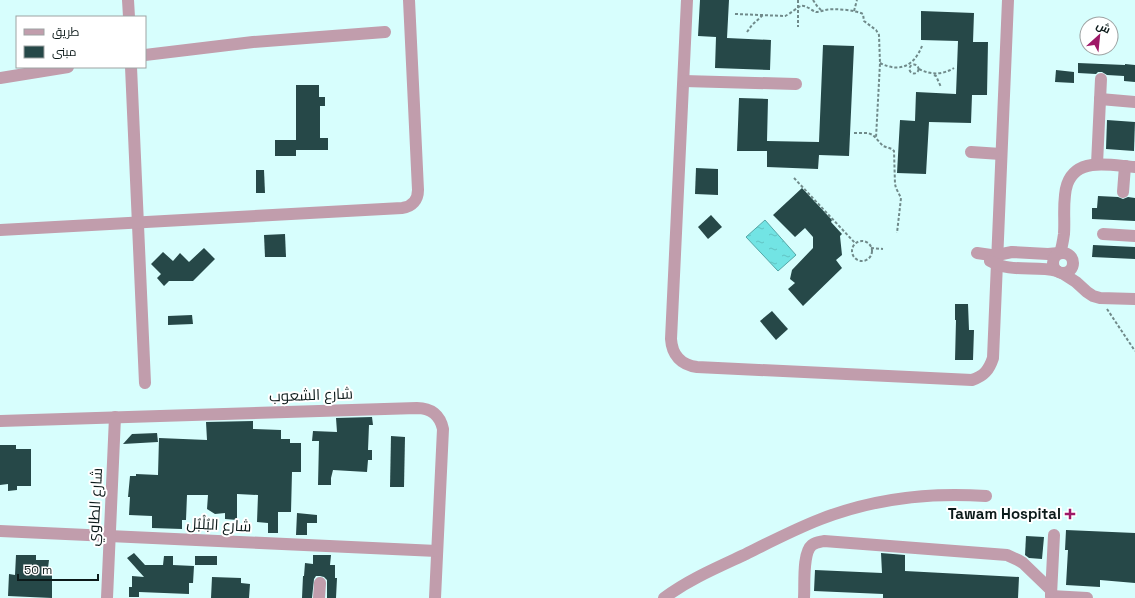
<svg xmlns="http://www.w3.org/2000/svg" width="1135" height="598" font-family="'Space Grotesk',Cairo,sans-serif">
<style>
.water{fill:url(#water-ripples);stroke:#53a7a7}
.building{fill:#264848}
.lines{fill:none;stroke-linecap:round;stroke-linejoin:round}
.path{stroke:#708a8a;stroke-width:2;stroke-dasharray:3 2;stroke-linecap:butt}
.minor{stroke:#c19dac;stroke-width:12}
.poi-dot{fill:#9e1867;stroke:#fff;stroke-width:1.5}
.labels{text-anchor:middle;stroke-width:4;stroke-linejoin:round;paint-order:stroke}
.street-label{font-size:15px;fill:#0c1a1a;stroke:#fff}
.poi-label{font-size:15px;font-weight:bold;fill:#0c1a1a;stroke:#fff;text-anchor:end}
</style>
<defs>
<pattern id="water-ripples" width="26" height="14" patternUnits="userSpaceOnUse"><rect width="26" height="14" fill="#72e4e4"/><path d="M2 4q2-2 4 0t4 0M15 11q2-2 4 0t4 0" fill="none" stroke="#62c3c3"/></pattern>
</defs>
<rect width="100%" height="100%" fill="#d7fefd"/>
<polygon class="water" points="765,220 796,255 778,271 746,237"/>
<g class="building">
<polygon points="700,0 729,0 727,38 771,40 770,70 715,68 716,37 698,36"/>
<polygon points="921,11 974,13 973,42 988,42 987,95 972,95 971,123 929,122 926,174 897,173 900,120 915,121 916,92 956,94 958,41 921,40"/>
<polygon points="823,45 854,46 849,156 819,155 818,169 767,167 767,151 737,151 739,98 768,99 767,141 819,142"/>
<polygon points="1078,63 1125,65 1125,64 1135,65 1135,82 1124,81 1124,76 1107,75 1102,72 1098,72 1096,74 1078,73"/>
<polygon points="1056,70 1074,72 1074,83 1055,82"/>
<polygon points="296,85 319,85 319,97 325,97 325,106 320,106 320,138 328,138 328,150 296,150 296,156 275,156 275,140 296,140"/>
<polygon points="1107,120 1135,122 1134,151 1106,149"/>
<polygon points="696,168 718,169 718,195 695,194"/>
<polygon points="256,170 264,170 265,193 256,193"/>
<polygon points="802,188 832,220 831,222 842,234 840,236 842,255 836,260 842,268 803,306 788,289 795,283 790,279 792,270 813,248 813,237 805,228 795,237 773,215"/>
<polygon points="1098,196 1118,197 1123,199 1128,197 1135,198 1135,221 1092,219 1092,208 1097,208"/>
<polygon points="711,215 722,227 708,239 698,227"/>
<polygon points="285,234 286,257 265,257 264,235"/>
<polygon points="1093,245 1135,247 1135,259 1092,257"/>
<polygon points="204,248 215,259 193,281 169,281 164,286 157,278 161,274 151,264 163,252 173,261 180,253 189,262"/>
<polygon points="955,304 968,304 969,330 974,330 973,360 955,360 956,320 955,320"/>
<polygon points="772,311 788,329 776,340 760,321"/>
<polygon points="192,315 193,324 168,325 168,316"/>
<polygon points="372,417 373,425 369,425 368,450 372,450 372,460 368,460 367,472 333,470 331,478 331,485 318,485 319,441 312,441 313,431 337,432 336,418"/>
<polygon points="253,421 253,429 281,430 281,439 290,439 290,443 301,443 301,472 292,472 291,512 278,512 278,533 268,533 268,523 257,522 258,495 237,494 237,520 225,519 225,513 215,514 207,509 208,495 187,495 186,520 182,520 182,529 152,528 152,516 129,515 130,497 128,497 130,476 136,476 136,474 158,475 159,438 207,440 206,422"/>
<polygon points="157,433 158,442 123,444 132,434"/>
<polygon points="391,436 405,437 404,487 390,487"/>
<polygon points="0,445 16,445 16,449 31,449 31,486 17,486 17,490 8,491 8,484 0,485"/>
<polygon points="297,513 317,515 317,523 307,523 307,535 296,535"/>
<polygon points="1066,530 1135,533 1135,583 1100,580 1100,587 1066,585 1068,550 1065,550"/>
<polygon points="1026,536 1044,537 1042,559 1029,558 1025,555"/>
<polygon points="134,553 145,565 163,565 164,556 173,556 173,565 194,566 193,583 189,583 189,594 139,592 139,597 129,597 129,587 132,587 132,576 144,577 127,558"/>
<polygon points="881,553 905,555 905,571 1019,577 1018,598 883,598 883,594 814,591 815,570 882,573"/>
<polygon points="16,555 36,555 36,560 49,560 48,568 52,568 52,598 8,596 9,574 15,575"/>
<polygon points="313,555 331,555 330,565 335,565 335,578 337,578 336,598 327,598 327,580 324,577 320,576 316,576 314,579 312,598 302,598 303,576 304,576 305,563 313,564"/>
<rect x="195" y="556" width="22" height="9"/>
<polygon points="212,577 241,578 241,583 250,584 249,598 211,598"/>
</g>
<g class="lines">
<g class="path">
<polyline points="798,0 798,27"/>
<polyline points="813,0 817,6 822,11"/>
<polyline points="854,11 857,0"/>
<path d="M 735,14 L 785,16 C 790,14 799,6 801,6 C 806,5 811,10 816,12 C 819,12 822,11 825,10 C 834,8 855,10 863,14 L 864,21 L 876,30 L 879,35 L 880,63 L 876,138"/>
<polyline points="747,32 752,25 763,15"/>
<path d="M 880,63 C 900,73 914,66 922,46"/>
<circle cx="914" cy="69" r="4.5"/>
<path d="M 919,69 C 931,75 942,75 954,68"/>
<polyline points="934,75 936,76 941,87"/>
<polyline points="854,133 868,133 873,135 883,146 892,149 894,151 895,184 896,188 901,198 897,233"/>
<polyline points="794,178 855,243"/>
<circle cx="862" cy="251" r="10"/>
<polyline points="871,248 883,249"/>
<polyline points="1107,309 1135,351"/>
</g>
<g class="minor">
<polyline points="128,0 129,17"/>
<path d="M 687,0 L 671,339 C 672,355 681,365 697,367 L 972,380 C 984,376 989,370 993,358 L 1008,0"/>
<polyline points="145,55 253,42 385,32"/>
<polyline points="131,67 145,383"/>
<polyline points="0,78 68,67"/>
<polyline points="684,81 796,84"/>
<polyline points="1100,99 1135,102"/>
<polyline points="971,152 1001,154"/>
<polyline points="1097,164 1101,79"/>
<polyline points="1123,192 1125,166"/>
<path d="M 0,230 L 402,208 C 412,207 418,200 418,190 L 409,0"/>
<polyline points="1103,234 1135,236"/>
<polyline points="977,253 991,255 997,255 1012,252 1048,254 1059,253"/>
<path d="M 1060,253 C 1062,247 1063,241 1064,234 C 1066,209 1056,170 1092,165 C 1105,163 1121,166 1135,167"/>
<circle cx="1063" cy="263" r="10"/>
<path d="M 990,261 C 994,263 998,265 1002,266 C 1020,271 1039,266 1057,271"/>
<polyline points="1062,273 1076,282 1087,292 1093,296 1100,298 1135,299"/>
<path d="M 0,421 L 417,408 C 431,408 440,415 443,429 L 435,598"/>
<polyline points="0,531 437,551"/>
<polyline points="1051,595 1054,535"/>
<polyline points="1051,596 1087,598"/>
<polyline points="107,598 115,417"/>
<polyline points="319,598 320,583"/>
<path d="M 664,598 C 688,580 716,568 744,555 C 770,542 795,529 821,519 C 875,498 929,492 986,496"/>
<path d="M 804,598 C 805,585 802,553 812,545 C 816,542 820,542 824,541 L 1007,555 L 1018,560 L 1023,563 L 1051,590"/>
</g>
</g>
<path class="poi-dot" d="M1068 508h4v4h4v4h-4v4h-4v-4h-4v-4h4z"/>
<g class="labels">
<g class="street-label">
<text transform="translate(311 395) rotate(-2)" y="5">شارع الشعوب</text>
<text transform="translate(95 507) rotate(-87)" y="5">شارع الطاوي</text>
<text transform="translate(219 525) rotate(3)" y="5">شارع البُلْبُل</text>
</g>
<g class="poi-label">
<text x="1061" y="519">Tawam Hospital</text>
</g>
</g>
<rect x="16" y="16" width="130" height="52" fill="#ffffff" stroke="#9ea3a3"/>
<rect x="24" y="29" width="20" height="6" fill="#c19dac" stroke="#9ea3a3"/>
<text x="52" y="36" font-size="12" fill="#0c1a1a">طريق</text>
<rect x="24" y="46" width="20" height="12" fill="#264848" stroke="#9ea3a3"/>
<text x="52" y="56" font-size="12" fill="#0c1a1a">مبنى</text>
<g transform="translate(1099 36) rotate(27)"><circle r="19" fill="#ffffff" stroke="#9ea3a3"/>
<path d="M0-3L7 15L0 10L-7 15Z" fill="#9e1867"/>
<text y="-6" font-size="11" font-weight="bold" text-anchor="middle" fill="#0c1a1a">ش</text>
</g>
<path d="M18 574v6h80v-6" fill="none" stroke="#0c1a1a" stroke-width="2"/>
<text x="24" y="574" font-size="12" fill="#0c1a1a" stroke="#ffffff" stroke-width="3" paint-order="stroke">50 m</text>
</svg>
